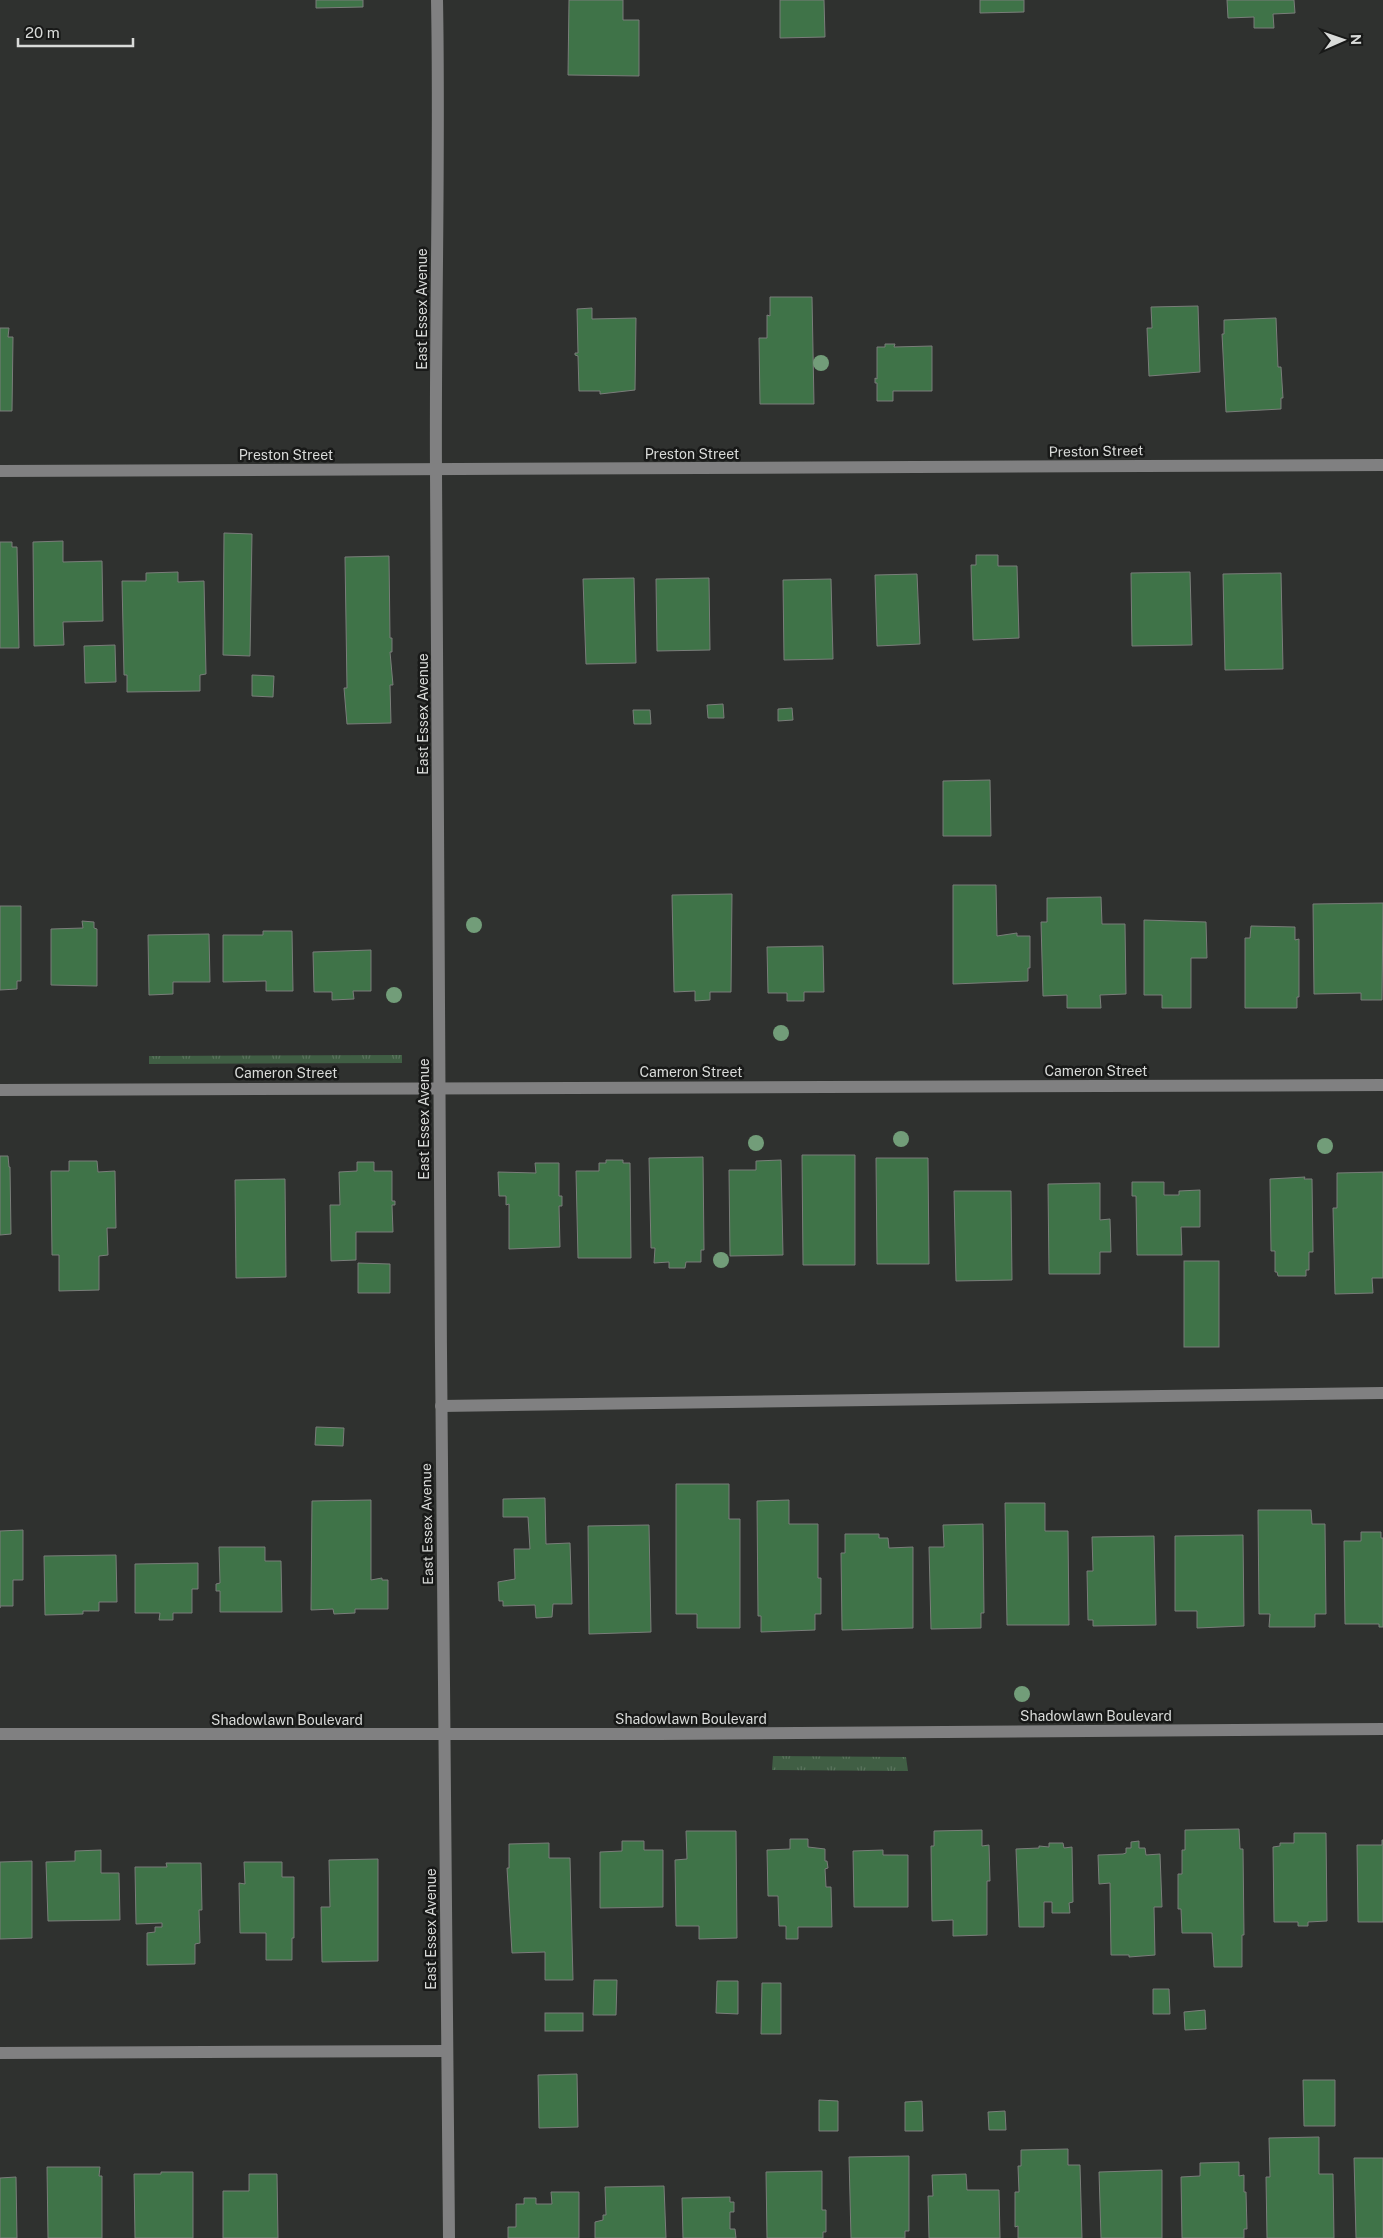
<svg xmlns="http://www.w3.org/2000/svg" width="1383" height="2238" font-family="'Public Sans',sans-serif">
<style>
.grass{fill:url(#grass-tufts)}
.building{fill:#3f7348;stroke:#7a7d7a}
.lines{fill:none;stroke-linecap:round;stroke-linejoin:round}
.minor{stroke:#808081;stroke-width:12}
.tree{fill:#729d79}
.labels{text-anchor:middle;stroke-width:5;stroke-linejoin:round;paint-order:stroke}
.street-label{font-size:14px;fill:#d9dbd9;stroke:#181918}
</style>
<defs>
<pattern id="grass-tufts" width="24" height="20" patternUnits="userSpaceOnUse" patternTransform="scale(1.25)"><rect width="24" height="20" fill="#405e44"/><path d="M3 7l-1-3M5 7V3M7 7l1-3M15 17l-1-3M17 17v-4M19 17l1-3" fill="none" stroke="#5b745e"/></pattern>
</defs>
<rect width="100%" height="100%" fill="#2f312f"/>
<g class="grass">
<polygon points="402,1055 402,1063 149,1064 149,1056"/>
<polygon points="773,1756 906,1757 908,1771 772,1770"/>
</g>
<g class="building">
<polygon points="316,0 363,0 363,7 316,8"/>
<polygon points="569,0 623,0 623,20 639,20 639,76 568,75"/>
<polygon points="780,0 824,0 825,37 780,38"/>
<polygon points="980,0 1024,0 1024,12 980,13"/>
<polygon points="1227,0 1294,0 1295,13 1273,14 1274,28 1254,28 1254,17 1228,18"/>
<polygon points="770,297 812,297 814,404 760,404 759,338 767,338 767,315 770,316"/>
<polygon points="1198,306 1200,372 1149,376 1147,328 1152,328 1151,307"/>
<polygon points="592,308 592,319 636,318 635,390 600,394 600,391 579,391 578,356 575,355 575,353 578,353 577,309"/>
<polygon points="1276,318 1278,367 1281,367 1283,398 1281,398 1281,409 1226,412 1222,334 1224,334 1224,320"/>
<polygon points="0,328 9,328 8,337 13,337 12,411 0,411"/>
<polygon points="885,344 895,344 894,347 932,346 932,391 893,391 893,401 877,401 877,383 875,383 875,378 877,379 877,347 885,347"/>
<polygon points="224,533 252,534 250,656 223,655"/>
<polygon points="63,541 63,562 102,561 103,621 63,622 64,645 34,646 33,542"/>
<polygon points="0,542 12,542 12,547 17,547 19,648 0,648"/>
<polygon points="976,555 998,555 998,566 1017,566 1019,638 973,640 971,565 976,565"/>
<polygon points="389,556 390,638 392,638 392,652 390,652 393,685 390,685 391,723 347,724 344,688 347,688 345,557"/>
<polygon points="178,572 178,582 204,581 206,674 200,675 200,691 127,692 127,675 124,675 122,581 146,581 146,573"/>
<polygon points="1190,572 1192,645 1132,646 1131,573"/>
<polygon points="1281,573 1283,669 1225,670 1223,574"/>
<polygon points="917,574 920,644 877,646 875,575"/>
<polygon points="634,578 636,663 586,664 583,579"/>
<polygon points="709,578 710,650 657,651 656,579"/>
<polygon points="831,579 833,659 784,660 783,580"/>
<polygon points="115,645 116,682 85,683 84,646"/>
<polygon points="252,675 274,676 273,697 252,696"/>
<polygon points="723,704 724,718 708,718 707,705"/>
<polygon points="792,708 793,720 778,721 778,709"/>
<polygon points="633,710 650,710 651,724 634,724"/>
<polygon points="990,780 991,836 943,836 943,781"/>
<polygon points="953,885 996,885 997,936 1017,933 1017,936 1030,936 1030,968 1028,968 1028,981 953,984"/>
<polygon points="732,894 731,992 710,992 710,1000 695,1001 695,991 674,992 672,895"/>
<polygon points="1101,897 1102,924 1125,924 1126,994 1100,995 1101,1008 1067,1008 1067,995 1043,996 1041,922 1047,922 1047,898"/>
<polygon points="1383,903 1382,1000 1361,1000 1361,993 1314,994 1313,904"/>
<polygon points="0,906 21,906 21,981 17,981 17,989 0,990"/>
<polygon points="1144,920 1206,922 1207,958 1191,958 1191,1008 1162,1008 1162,995 1144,995"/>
<polygon points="82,921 94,922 94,928 97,929 97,986 51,985 51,929 83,928"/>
<polygon points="1251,926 1295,927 1295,940 1299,939 1299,997 1297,997 1297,1008 1245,1008 1245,938 1250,938"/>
<polygon points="263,931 292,931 293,991 266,991 266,981 223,982 223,935 263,935"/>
<polygon points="209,934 210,982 173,982 173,994 149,995 148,935"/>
<polygon points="823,946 824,992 804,992 804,1001 787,1001 787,993 768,993 767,947"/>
<polygon points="371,950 371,991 353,991 354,999 332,1000 332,992 314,992 313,952"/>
<polygon points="802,1155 855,1155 855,1265 803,1265"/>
<polygon points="0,1156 8,1156 9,1167 10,1167 11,1234 0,1235"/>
<polygon points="703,1157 704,1250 701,1250 701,1262 686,1262 685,1268 669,1268 669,1262 654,1263 655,1248 651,1248 649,1158"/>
<polygon points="876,1158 928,1158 929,1264 877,1264"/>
<polygon points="606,1160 623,1160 623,1163 630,1163 631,1258 578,1258 576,1171 599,1171 599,1163 606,1163"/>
<polygon points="781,1160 783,1255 730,1256 729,1170 756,1170 756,1161"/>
<polygon points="69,1161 97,1161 98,1172 115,1171 116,1228 107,1228 108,1255 99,1256 99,1290 59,1291 59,1255 52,1255 51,1171 69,1171"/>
<polygon points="357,1162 374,1162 374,1171 392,1171 392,1201 395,1201 395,1205 392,1205 393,1232 356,1232 356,1260 331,1261 330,1205 340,1205 339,1172 357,1171"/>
<polygon points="535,1163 559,1163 559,1196 562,1196 562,1206 559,1206 560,1247 509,1249 509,1204 506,1205 506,1196 499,1196 498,1172 536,1173"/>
<polygon points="1383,1172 1383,1278 1372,1278 1373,1293 1335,1294 1333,1208 1337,1208 1337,1173"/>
<polygon points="1305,1177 1304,1179 1312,1179 1313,1252 1309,1252 1309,1270 1306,1270 1306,1276 1278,1276 1277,1272 1275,1272 1275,1251 1271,1251 1270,1179"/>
<polygon points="285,1179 286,1277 236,1278 235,1180"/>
<polygon points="1132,1182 1164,1182 1164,1195 1179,1195 1179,1191 1200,1190 1200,1227 1181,1227 1182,1255 1137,1255 1136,1196 1132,1196"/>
<polygon points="1100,1183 1100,1220 1110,1219 1111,1252 1100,1252 1100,1274 1049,1274 1048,1184"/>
<polygon points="954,1191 1011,1191 1012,1280 956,1281"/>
<rect x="1184" y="1261" width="35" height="86"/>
<polygon points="358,1263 390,1264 390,1293 358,1293"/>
<polygon points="316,1427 344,1428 343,1446 315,1445"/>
<polygon points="676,1484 729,1484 729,1519 740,1519 740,1628 697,1628 697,1614 676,1614"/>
<polygon points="545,1498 546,1544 570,1543 572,1604 553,1604 552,1617 536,1618 535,1605 503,1606 503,1601 499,1601 498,1582 515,1579 514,1549 530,1549 528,1517 503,1517 503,1499"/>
<polygon points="371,1500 371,1580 382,1578 382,1580 388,1580 388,1609 355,1609 355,1613 334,1614 333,1609 311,1610 312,1501"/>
<polygon points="789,1500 789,1524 818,1524 818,1578 821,1578 821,1614 815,1614 815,1630 761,1632 761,1616 758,1616 757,1501"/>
<polygon points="1005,1503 1045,1503 1045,1531 1068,1531 1069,1625 1007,1625"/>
<polygon points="1258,1510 1311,1510 1312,1524 1325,1524 1326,1614 1315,1614 1315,1627 1269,1627 1270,1614 1259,1614"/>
<polygon points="983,1524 984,1613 981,1613 981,1628 931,1629 929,1547 944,1547 943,1525"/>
<polygon points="649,1525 651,1632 589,1634 588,1526"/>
<polygon points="23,1530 23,1580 13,1580 13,1606 0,1606 0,1608 0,1531"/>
<polygon points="1361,1532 1381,1532 1381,1538 1383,1538 1383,1627 1379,1627 1379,1624 1345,1624 1344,1541 1361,1541"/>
<polygon points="845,1534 879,1534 879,1538 888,1538 889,1548 913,1547 913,1628 842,1630 841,1553 845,1553"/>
<polygon points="1243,1535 1244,1626 1197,1628 1197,1611 1175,1611 1175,1536"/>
<polygon points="1154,1536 1156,1625 1093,1626 1093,1620 1088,1620 1087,1571 1093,1571 1092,1537"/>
<polygon points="219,1547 265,1547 265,1561 281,1561 282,1612 220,1612 220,1591 216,1591 216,1584 220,1583"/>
<polygon points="116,1555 117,1602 99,1602 99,1611 83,1611 83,1614 45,1615 44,1556"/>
<polygon points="198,1563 198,1589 192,1589 192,1613 173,1613 173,1620 159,1620 160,1613 135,1613 135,1564"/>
<polygon points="1239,1829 1240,1849 1243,1849 1244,1935 1242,1935 1242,1967 1214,1967 1212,1933 1182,1933 1181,1909 1178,1909 1178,1874 1182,1874 1182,1850 1185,1850 1185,1830"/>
<polygon points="982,1830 982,1846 989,1845 990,1881 987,1881 987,1935 953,1936 953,1920 932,1921 931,1846 934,1846 934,1831"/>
<polygon points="686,1831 736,1831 737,1938 699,1939 699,1926 676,1926 675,1860 687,1859"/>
<polygon points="1294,1833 1326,1833 1327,1921 1308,1922 1308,1926 1298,1926 1298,1922 1274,1922 1273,1847 1280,1846 1280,1843 1294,1843"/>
<polygon points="790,1839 808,1839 808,1847 825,1849 825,1861 827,1861 828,1868 825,1869 826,1887 831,1887 832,1927 798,1927 798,1939 786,1939 786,1926 779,1926 778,1896 768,1896 767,1850 790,1849"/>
<polygon points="1382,1840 1383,1840 1383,1922 1358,1922 1357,1845 1382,1845"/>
<polygon points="622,1841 644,1841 644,1850 663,1850 663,1907 600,1908 600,1852 622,1851"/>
<polygon points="1139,1841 1139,1848 1145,1848 1146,1855 1160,1854 1162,1907 1154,1907 1155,1955 1129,1957 1129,1955 1111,1955 1110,1883 1099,1884 1098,1855 1123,1854 1126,1853 1126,1848 1131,1848 1131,1842"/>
<polygon points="549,1843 549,1858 570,1858 573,1980 545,1980 545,1952 512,1953 507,1868 509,1868 509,1844"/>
<polygon points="1049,1843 1063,1843 1064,1848 1072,1847 1073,1902 1069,1903 1070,1913 1052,1913 1052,1902 1044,1902 1044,1927 1019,1927 1016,1849 1039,1848 1039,1846 1049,1847"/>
<polygon points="101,1850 101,1873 119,1873 120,1920 48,1921 46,1862 75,1861 75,1851"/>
<polygon points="883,1850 883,1855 908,1855 908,1907 854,1907 853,1851"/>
<polygon points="378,1859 378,1961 322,1962 321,1907 330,1907 329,1860"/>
<polygon points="32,1861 32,1938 0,1939 0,1862"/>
<polygon points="244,1862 282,1862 282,1877 294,1877 294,1938 292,1938 292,1960 266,1960 266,1933 240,1933 239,1883 245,1884"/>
<polygon points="166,1863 201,1863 202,1910 199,1910 200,1943 195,1944 195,1964 147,1965 147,1933 155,1932 155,1927 162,1927 162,1923 136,1924 135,1867 167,1867"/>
<polygon points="594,1980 617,1980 616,2015 593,2015"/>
<polygon points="717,1981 738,1981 738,2014 716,2013"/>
<polygon points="762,1983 781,1983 781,2034 761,2034"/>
<polygon points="1153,1989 1169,1989 1170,2014 1153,2014"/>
<polygon points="1205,2010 1206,2029 1185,2030 1184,2012"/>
<rect x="545" y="2013" width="38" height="18"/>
<polygon points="577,2074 578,2127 539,2128 538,2075"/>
<polygon points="1303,2080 1335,2080 1335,2126 1304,2126"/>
<polygon points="819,2100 838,2101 838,2131 819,2131"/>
<polygon points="922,2101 923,2131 905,2131 905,2102"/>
<polygon points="1005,2111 1006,2130 989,2130 988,2112"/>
<polygon points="1319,2137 1319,2174 1333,2174 1334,2238 1267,2238 1266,2177 1270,2177 1269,2138"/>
<polygon points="1068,2149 1068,2165 1080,2165 1082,2238 1018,2238 1018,2226 1015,2227 1015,2192 1019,2192 1018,2166 1021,2166 1021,2150"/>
<polygon points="909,2156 909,2231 905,2231 905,2238 851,2238 849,2157"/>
<polygon points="1354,2158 1383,2158 1383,2238 1356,2238"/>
<polygon points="1239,2162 1239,2176 1244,2175 1244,2192 1246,2192 1247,2229 1244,2229 1244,2238 1182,2238 1181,2177 1200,2176 1200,2163"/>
<polygon points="47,2167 100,2167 99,2176 102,2176 102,2238 48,2238"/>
<polygon points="1162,2170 1162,2238 1101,2238 1099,2172"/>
<polygon points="822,2171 822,2210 826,2210 826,2232 823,2232 823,2238 767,2238 766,2172"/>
<polygon points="161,2172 193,2172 193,2238 135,2238 134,2174 161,2174"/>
<polygon points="249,2174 277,2174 278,2238 223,2238 223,2191 249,2191"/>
<polygon points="966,2174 967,2190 999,2190 1000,2238 929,2238 928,2196 933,2196 932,2175"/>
<polygon points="16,2177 17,2238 0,2238 0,2178"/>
<polygon points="664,2186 666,2238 595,2238 595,2222 603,2220 603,2215 606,2215 605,2187"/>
<polygon points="551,2192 579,2192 579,2238 508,2238 508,2227 516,2227 516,2204 524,2204 524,2198 536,2198 536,2204 552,2204"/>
<polygon points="730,2197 730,2202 734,2202 734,2212 730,2212 730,2229 735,2229 736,2238 683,2238 682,2198"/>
</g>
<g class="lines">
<g class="minor">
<path d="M 437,0 C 440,157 435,315 436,472 C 439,1061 442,1649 449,2238"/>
<polyline points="0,471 1383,465"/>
<polyline points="0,1090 1383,1085"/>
<polyline points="441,1406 1383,1393"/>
<polyline points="0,1734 659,1734 1383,1729"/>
<polyline points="0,2053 447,2051"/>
</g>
</g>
<g class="tree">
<circle cx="821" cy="363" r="8"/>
<circle cx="474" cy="925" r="8"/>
<circle cx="394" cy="995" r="8"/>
<circle cx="781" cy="1033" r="8"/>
<circle cx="901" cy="1139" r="8"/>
<circle cx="756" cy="1143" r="8"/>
<circle cx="1325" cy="1146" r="8"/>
<circle cx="721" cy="1260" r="8"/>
<circle cx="1022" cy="1694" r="8"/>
</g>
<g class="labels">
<g class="street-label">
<text transform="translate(422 309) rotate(-90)" y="5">East Essex Avenue</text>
<text transform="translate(1096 451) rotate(-1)" y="5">Preston Street</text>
<text x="692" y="459">Preston Street</text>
<text x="286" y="460">Preston Street</text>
<text transform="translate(423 714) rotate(-90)" y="5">East Essex Avenue</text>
<text x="1096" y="1076">Cameron Street</text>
<text x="691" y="1077">Cameron Street</text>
<text x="286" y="1078">Cameron Street</text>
<text transform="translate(424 1119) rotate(-90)" y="5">East Essex Avenue</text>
<text transform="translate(427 1524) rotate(-91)" y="5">East Essex Avenue</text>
<text x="1096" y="1721">Shadowlawn Boulevard</text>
<text x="691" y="1724">Shadowlawn Boulevard</text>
<text x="287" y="1725">Shadowlawn Boulevard</text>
<text transform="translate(431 1929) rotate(-90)" y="5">East Essex Avenue</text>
</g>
</g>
<g transform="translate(1343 40) rotate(88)" stroke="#181918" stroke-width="4" paint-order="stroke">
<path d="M0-4L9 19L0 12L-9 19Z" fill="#d9dbd9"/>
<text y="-8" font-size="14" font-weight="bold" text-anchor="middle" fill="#d9dbd9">N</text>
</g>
<path d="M18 38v8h115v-8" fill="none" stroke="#d9dbd9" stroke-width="2.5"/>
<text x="25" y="38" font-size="15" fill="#d9dbd9" stroke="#181918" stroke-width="4" paint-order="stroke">20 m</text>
</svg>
